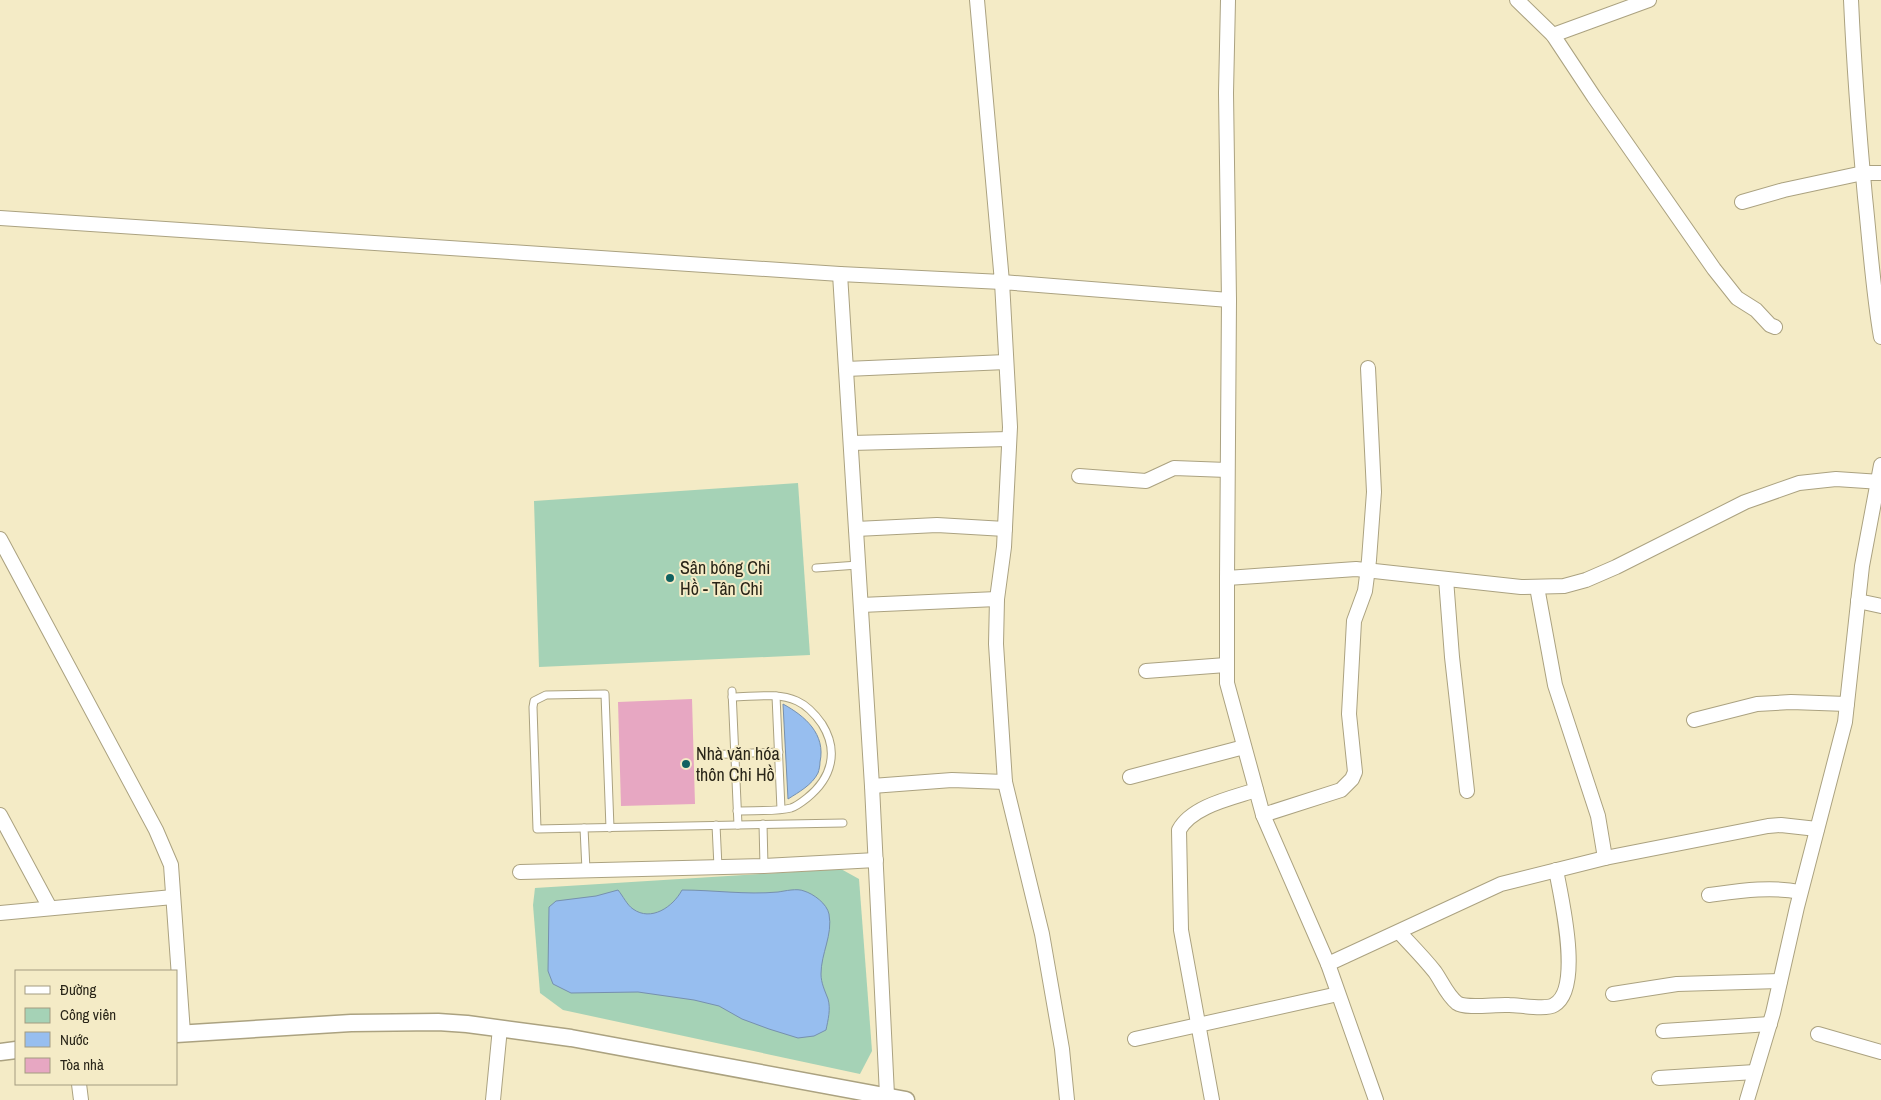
<svg xmlns="http://www.w3.org/2000/svg" width="1881" height="1100" font-family="'Archivo Narrow',sans-serif">
<style>
.green{fill:#a5d2b6}
.water{fill:#97beef;stroke:#7690ae}
.building{fill:#e7a7c2}
.lines{fill:none;stroke-linecap:round;stroke-linejoin:round}
.service-casing{stroke:#aba280;stroke-width:9}
.minor-casing{stroke:#aba280;stroke-width:16}
.tertiary-casing{stroke:#aba280;stroke-width:19}
.service{stroke:#fff;stroke-width:7}
.minor{stroke:#fff;stroke-width:14}
.tertiary{stroke:#fff;stroke-width:16}
.poi-dot{fill:#116261;stroke:#f4ebc6;stroke-width:2}
.labels{text-anchor:middle;stroke-width:4;stroke-linejoin:round;paint-order:stroke}
.poi-label{font-size:18px;fill:#292518;stroke:#f4ebc6;text-anchor:start}
</style>
<rect width="100%" height="100%" fill="#f4ebc6"/>
<g class="green">
<polygon points="798,483 810,655 539,667 534,501"/>
<polygon points="841,869 859,879 872,1051 860,1074 563,1010 540,993 533,905 535,888"/>
</g>
<g class="water">
<path d="M 783,704 C 805,716 826,734 820,762 C 820,766 819,770 818,773 C 812,785 799,792 788,799 Z"/>
<path d="M 618,890 C 623,896 627,905 633,909 C 651,922 673,907 682,890 C 714,890 746,895 778,892 C 785,891 797,888 804,891 C 814,894 827,904 829,914 C 833,935 821,953 821,974 C 821,983 825,991 828,999 C 831,1009 828,1020 826,1030 L 814,1036 L 798,1038 L 769,1029 L 742,1019 L 719,1006 L 694,1000 L 638,992 L 571,993 L 553,984 L 548,971 L 549,907 L 556,901 L 596,896 Z"/>
</g>
<polygon class="building" points="692,699 695,804 621,806 618,702"/>
<g class="lines">
<defs>
<g id="service">
<polyline points="816,568 858,565"/>
<polyline points="732,691 738,825"/>
<polyline points="776,696 781,809"/>
<path d="M 732,697 C 753,697 777,692 797,701 C 808,706 815,714 822,724 C 839,751 832,778 807,798 C 802,802 797,806 791,808 C 776,812 752,810 737,811"/>
<polyline points="705,755 779,752"/>
<polyline points="763,824 764,866"/>
<polyline points="716,825 718,867"/>
<polyline points="584,828 537,829 533,707 534,701 546,695 605,694 610,828"/>
<polyline points="586,870 584,828 843,823"/>
</g>
<g id="minor">
<polyline points="1517,0 1553,35 1594,97 1714,269 1737,298 1756,310 1770,325 1775,327"/>
<path d="M 1851,0 C 1854,66 1859,132 1865,197 C 1870,244 1873,291 1881,337"/>
<polyline points="1553,35 1649,0"/>
<polyline points="1742,202 1784,190 1863,173 1881,173"/>
<polyline points="0,218 840,274 1002,282 977,0"/>
<polyline points="840,274 872,786 887,1095"/>
<polyline points="1229,300 1227,578 1356,569 1521,587 1564,586 1586,580 1616,567 1745,502 1799,483 1836,479 1881,482"/>
<polyline points="846,369 1006,362"/>
<polyline points="851,443 1009,439"/>
<polyline points="1079,476 1146,481 1174,468 1227,470"/>
<polyline points="856,529 937,525 1005,529"/>
<polyline points="0,539 156,830 171,865 183,1033"/>
<polyline points="1227,578 1227,683 1263,815 1328,964 1376,1100"/>
<polyline points="1446,579 1452,657 1467,791"/>
<polyline points="1537,587 1555,685 1598,816 1605,858"/>
<polyline points="1858,601 1881,606"/>
<polyline points="861,605 997,599"/>
<polyline points="1146,671 1226,665"/>
<polyline points="1694,720 1757,704 1791,702 1847,704"/>
<polyline points="1130,777 1244,747"/>
<polyline points="872,786 952,780 1005,782"/>
<polyline points="0,815 50,908"/>
<polyline points="1263,815 1341,790 1352,779 1355,772 1349,714 1354,621 1365,591 1369,560 1374,492 1368,368"/>
<polyline points="520,872 764,866 876,860"/>
<path d="M 1709,895 C 1739,891 1770,886 1800,892"/>
<polyline points="0,913 173,897"/>
<path d="M 1399,932 C 1411,945 1424,958 1435,972 C 1442,982 1447,995 1457,1003 C 1466,1009 1496,1004 1509,1005 C 1519,1005 1546,1010 1554,1005 C 1583,989 1561,897 1556,870"/>
<polyline points="1328,964 1501,884 1605,858 1768,826 1781,825 1817,829"/>
<polyline points="1613,994 1677,984 1780,981"/>
<polyline points="1663,1031 1770,1024"/>
<polyline points="1818,1034 1881,1052"/>
<polyline points="1135,1039 1338,994"/>
<polyline points="1659,1078 1755,1072"/>
<polyline points="79,1084 81,1100"/>
<polyline points="493,1100 500,1028"/>
<polyline points="1067,1100 1062,1049 1042,934 1005,782 996,644 997,599 1004,547 1010,427 1002,282 1229,300 1226,93 1228,0"/>
<path d="M 1212,1100 L 1181,930 L 1179,830 C 1192,806 1232,798 1256,790"/>
<polyline points="1747,1100 1773,1013 1797,907 1845,722 1862,566 1881,465"/>
</g>
<g id="tertiary">
<polyline points="176,1034 351,1023 438,1022 467,1024 571,1038 906,1100"/>
<polyline points="0,1052 16,1050"/>
</g>
</defs>
<use href="#service" class="service-casing"/>
<use href="#minor" class="minor-casing"/>
<use href="#tertiary" class="tertiary-casing"/>
<use href="#service" class="service"/>
<use href="#minor" class="minor"/>
<use href="#tertiary" class="tertiary"/>
</g>
<g class="poi-dot">
<circle cx="670" cy="578" r="5"/>
<circle cx="686" cy="764" r="5"/>
</g>
<g class="labels">
<g class="poi-label">
<text x="680" y="574">Sân bóng Chi<tspan x="680" dy="21">Hồ - Tân Chi</tspan></text>
<text x="696" y="760">Nhà văn hóa<tspan x="696" dy="21">thôn Chi Hồ</tspan></text>
</g>
</g>
<rect x="15" y="970" width="162" height="115" fill="#f4ebc6" stroke="#a39c80"/>
<rect x="25" y="986" width="25" height="8" fill="#ffffff" stroke="#a39c80"/>
<text x="60" y="995" font-size="15" fill="#292518">Đường</text>
<rect x="25" y="1008" width="25" height="15" fill="#a5d2b6" stroke="#a39c80"/>
<text x="60" y="1020" font-size="15" fill="#292518">Công viên</text>
<rect x="25" y="1032" width="25" height="15" fill="#97beef" stroke="#a39c80"/>
<text x="60" y="1045" font-size="15" fill="#292518">Nước</text>
<rect x="25" y="1058" width="25" height="15" fill="#e7a7c2" stroke="#a39c80"/>
<text x="60" y="1070" font-size="15" fill="#292518">Tòa nhà</text>
</svg>
